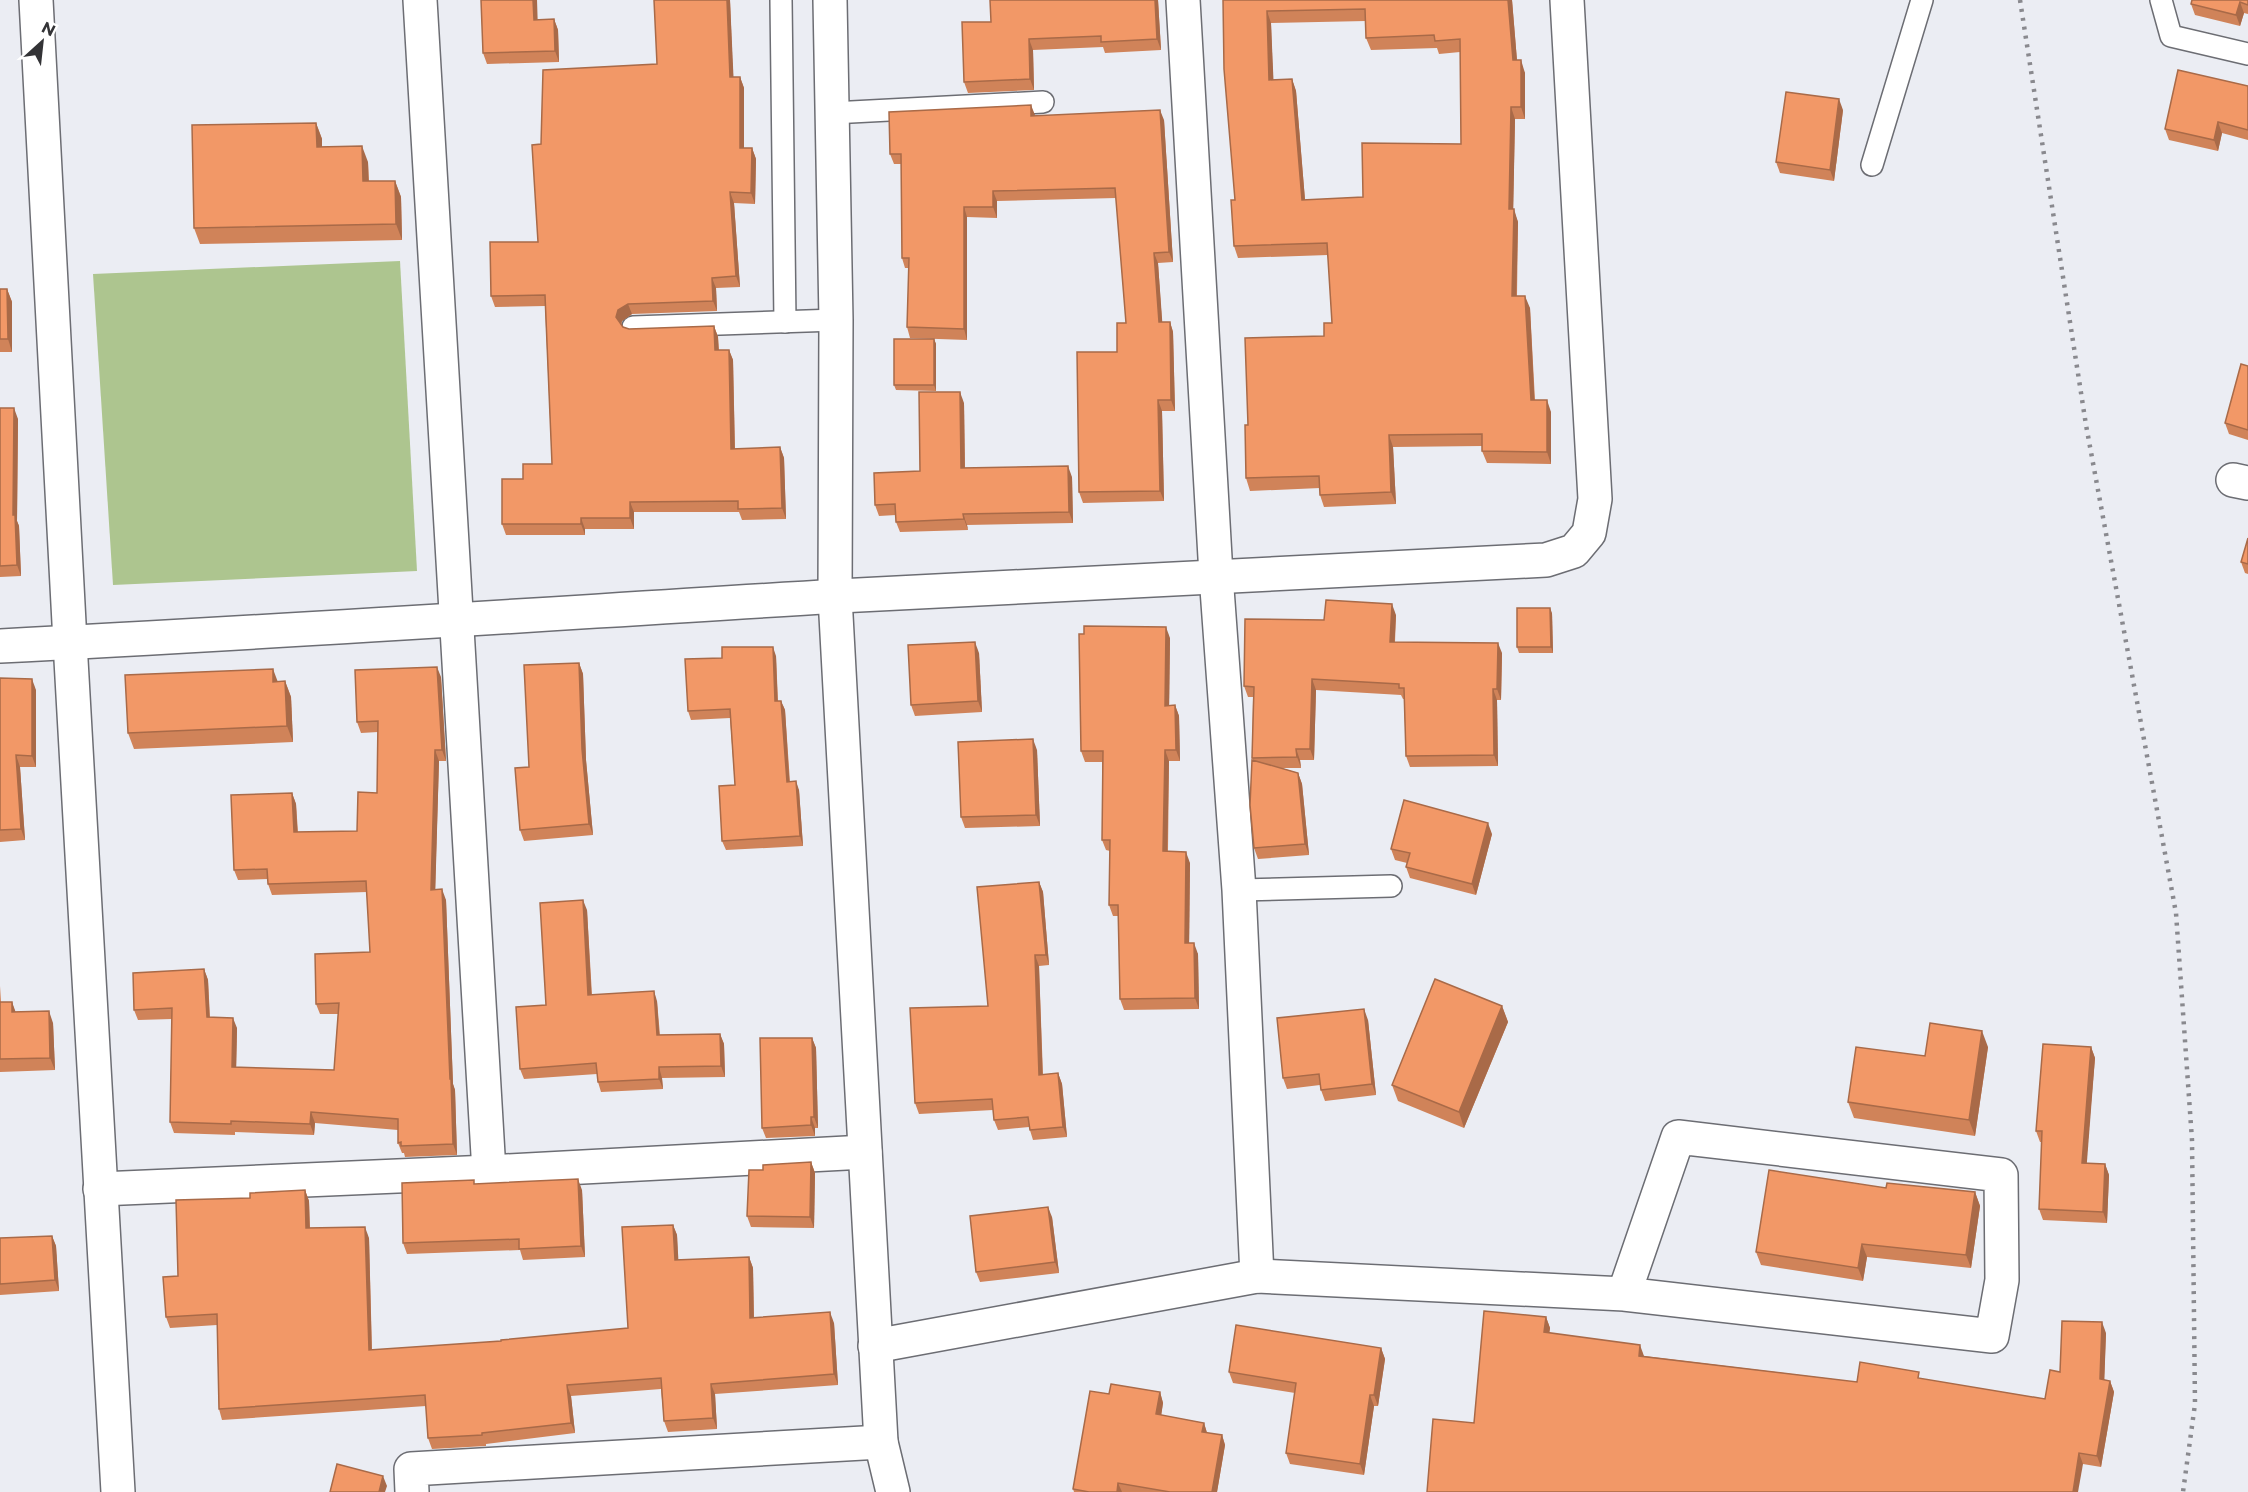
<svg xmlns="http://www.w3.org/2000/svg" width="2248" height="1492" font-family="Montserrat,sans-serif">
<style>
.green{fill:#adc58f}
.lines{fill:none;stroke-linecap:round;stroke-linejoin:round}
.service-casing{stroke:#6c6d73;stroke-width:24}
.minor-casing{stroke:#6c6d73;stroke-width:36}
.tertiary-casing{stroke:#6c6d73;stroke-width:36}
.service{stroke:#fff;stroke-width:21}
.minor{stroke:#fff;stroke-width:33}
.tertiary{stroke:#fff;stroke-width:33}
.rail{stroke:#89898e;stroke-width:4.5;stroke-dasharray:3 6;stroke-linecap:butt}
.wall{fill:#d08359;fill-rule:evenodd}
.shaded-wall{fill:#a96a48}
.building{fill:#f29867;stroke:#a96a48;stroke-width:1.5;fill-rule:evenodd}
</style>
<rect width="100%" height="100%" fill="#ebedf3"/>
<polygon class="green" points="400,261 417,571 113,585 93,274"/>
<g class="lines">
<defs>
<g id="service">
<polyline points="781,0 785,322"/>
<polyline points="2161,0 2171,36 2248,54"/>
<polyline points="832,113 1043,102"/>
<polyline points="1872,165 1922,0"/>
<polyline points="633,327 836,320"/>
<polyline points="1239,890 1391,886"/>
</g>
<g id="minor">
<polyline points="36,0 70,642 118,1492"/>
<polyline points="420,0 489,1172"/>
<polyline points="830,0 836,320 835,597 881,1442 893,1492"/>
<polyline points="1183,0 1216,575 1239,890 1257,1276"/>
<polyline points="2233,480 2248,483"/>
<polyline points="100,1189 489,1172 865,1152"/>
<polyline points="875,1346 1257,1276 1624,1294 1992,1336 2002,1280 2001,1175 1678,1137 1624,1294"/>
<polyline points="412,1492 411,1469 881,1442"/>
</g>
<path id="tertiary" d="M 0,646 C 280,632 559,613 839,596 C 1074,582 1310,571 1546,560 L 1574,551 L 1589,533 L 1595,499 L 1567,0"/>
</defs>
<use href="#service" class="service-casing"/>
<use href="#minor" class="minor-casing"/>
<use href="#tertiary" class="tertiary-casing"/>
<use href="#service" class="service"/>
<use href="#minor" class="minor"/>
<use href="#tertiary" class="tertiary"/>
<polyline class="rail" points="2020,0 2086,425 2176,913 2192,1140 2195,1404 2183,1492"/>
</g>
<g class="wall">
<polygon points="481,0 537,0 537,20 554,19 558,30 559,62 487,64 483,53"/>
<polygon points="730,0 733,77 740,77 744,88 744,148 752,148 756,159 755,204 734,203 740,287 716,288 717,311 632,314 622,321 621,325 623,327 629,329 714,326 718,337 719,350 729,350 733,360 735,449 780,447 784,458 786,519 742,520 739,512 634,512 634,529 585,529 585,535 506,535 502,524 523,479 552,464 545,306 495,307 491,296 538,242 541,144 657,64"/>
<polygon points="1158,0 1161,50 1105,53 1103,47 1033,50 1034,90 968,93 964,82 991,22"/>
<path d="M 1223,0 L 1512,0 L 1517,60 L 1525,73 L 1525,119 L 1515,119 L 1513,209 L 1518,222 L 1517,296 L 1530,308 L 1535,400 L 1551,412 L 1551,464 L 1487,463 L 1482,451 L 1482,446 L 1393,447 L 1396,504 L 1324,507 L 1320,495 L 1320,488 L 1250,491 L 1246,478 L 1248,425 L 1324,336 L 1332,323 L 1328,255 L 1238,258 L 1234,246 L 1235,200 ZM 1366,21 L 1366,38 L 1371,50 L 1437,48 L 1439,54 L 1460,52 L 1461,144 L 1363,197 L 1305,200 L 1296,91 L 1292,79 L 1273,80 L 1271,23 Z"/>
<polygon points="2248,0 2248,14 2244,13 2240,26 2195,15 2191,4"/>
<polygon points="2248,86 2248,140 2222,133 2218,151 2169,140 2165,129"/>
<polygon points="1843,110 1834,181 1780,173 1776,162"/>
<polygon points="1035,116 1164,120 1173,262 1158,263 1162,322 1170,322 1173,332 1175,411 1162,411 1164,501 1083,503 1079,492 1126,323 1116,198 997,201 997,218 967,217 967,340 910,338 907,327 909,268 905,268 902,258 901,164 894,164 890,154"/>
<polygon points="316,123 322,139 322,147 368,162 369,181 395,181 401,197 402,240 200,244 194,228"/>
<polygon points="0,289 7,289 12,302 12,352 0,352"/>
<polygon points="934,339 936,344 936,391 896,390 894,385"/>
<polygon points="2248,366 2248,440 2229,434 2225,423"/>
<polygon points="964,403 965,468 1072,477 1073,523 967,525 968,530 900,532 896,522 896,515 879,516 875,505 920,471"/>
<polygon points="0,408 18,419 17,521 19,526 21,576 0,577"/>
<polygon points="2248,538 2248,574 2245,573 2241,562"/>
<polygon points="1552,613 1553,653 1519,653 1517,647"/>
<polygon points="1396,615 1395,642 1502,653 1501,700 1497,700 1498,766 1410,767 1406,756 1404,699 1403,699 1401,695 1316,690 1314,760 1300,760 1301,768 1282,768 1298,773 1302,784 1309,855 1258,859 1254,848 1253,761 1252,758 1253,697 1248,697 1244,686 1324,620"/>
<polygon points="1170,638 1169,705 1175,705 1179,716 1180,761 1169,761 1168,851 1190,863 1189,943 1198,954 1199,1009 1124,1010 1120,999 1119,916 1113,916 1109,905 1110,851 1106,850 1102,840 1102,762 1085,762 1081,751"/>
<polygon points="979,653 982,712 915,716 911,705"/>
<polygon points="776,656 778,701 781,701 785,710 790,782 799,790 803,846 726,850 722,841 735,785 730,718 691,720 688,711"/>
<polygon points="579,663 583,674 586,760 593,835 524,841 520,830"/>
<polygon points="441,677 446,761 439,761 435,890 446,900 453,1084 455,1090 457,1155 405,1157 404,1153 402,1153 398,1143 398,1130 315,1123 314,1135 235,1132 235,1135 174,1133 170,1122 172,1019 138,1020 134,1010 204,969 208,980 210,1017 237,1028 236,1067 334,1070 338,1014 320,1014 316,1004 370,952 367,892 272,895 268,884 268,879 238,880 234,870 292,793 296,804 298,832 357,831 377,793 378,732 361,733 357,722"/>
<polygon points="0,678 36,690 36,767 20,767 25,840 0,842"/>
<polygon points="285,681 291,697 293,742 134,749 128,733 277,682"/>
<polygon points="1037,750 1040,826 965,828 961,817"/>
<polygon points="1492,834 1476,895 1410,878 1406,867 1407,863 1395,860 1391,849"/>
<polygon points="1039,882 1043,892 1049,965 1039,966 1043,1075 1058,1073 1062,1084 1067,1137 1033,1140 1029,1127 998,1130 994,1120 993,1110 919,1114 915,1103 988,1006"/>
<polygon points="587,910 592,995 657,1001 660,1035 720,1034 724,1044 725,1077 662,1078 663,1089 601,1092 598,1082 597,1074 524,1079 520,1069 546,1005"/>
<polygon points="0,986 1,1002 12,1002 15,1012 53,1023 55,1070 0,1072"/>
<polygon points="1502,1006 1508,1022 1464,1128 1398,1101 1392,1085"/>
<polygon points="1368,1020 1376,1095 1325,1101 1321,1090 1320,1085 1287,1089 1283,1078"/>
<polygon points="812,1038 816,1048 818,1128 815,1128 815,1136 766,1138 762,1128"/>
<polygon points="1988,1047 1975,1136 1854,1118 1848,1102 1925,1056"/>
<polygon points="2091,1047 2095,1058 2086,1163 2105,1164 2109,1175 2107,1223 2043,1220 2039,1209 2042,1142 2040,1142 2036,1131"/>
<polygon points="811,1162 815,1173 814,1228 751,1227 747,1216 763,1170"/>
<polygon points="475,1184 582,1190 585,1257 523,1260 520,1250 407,1254 403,1243"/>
<polygon points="1886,1188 1975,1192 1980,1206 1971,1268 1867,1257 1863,1281 1761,1265 1756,1252"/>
<polygon points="305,1190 309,1201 310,1228 369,1238 372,1350 501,1341 628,1328 673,1225 677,1235 678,1260 749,1257 753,1268 754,1318 834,1323 838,1385 715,1394 717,1429 668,1432 664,1421 661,1389 571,1396 575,1433 486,1444 486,1446 432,1449 428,1438 426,1406 222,1420 219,1409 217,1325 170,1328 166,1317 178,1276 250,1198"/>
<polygon points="1052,1217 1059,1273 980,1282 976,1272"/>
<polygon points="52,1236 56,1246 59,1291 0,1295 0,1238"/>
<polygon points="1546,1317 1550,1328 1549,1333 1644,1356 1857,1382 1922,1379 2045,1399 2060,1372 2106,1333 2104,1380 2110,1381 2114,1392 2101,1467 2083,1464 1474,1423"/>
<polygon points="1381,1348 1385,1359 1378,1406 1374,1406 1364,1475 1290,1464 1286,1453 1295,1393 1233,1383 1229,1372"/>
<polygon points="1160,1392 1163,1403 1161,1415 1204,1423 1207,1433 1222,1435 1225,1445 1217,1492 1074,1492 1073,1489 1109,1394"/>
</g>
<g class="shaded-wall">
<polygon points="533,0 537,0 538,31 534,20"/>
<polygon points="727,0 730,0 734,88 730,77"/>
<polygon points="1155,0 1158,0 1161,50 1157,39"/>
<polygon points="1508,0 1512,0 1518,73 1513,60"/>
<polygon points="2240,2 2244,13 2240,26 2236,15"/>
<polygon points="1267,11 1271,23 1274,92 1269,80"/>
<polygon points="554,19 558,30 559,62 555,51"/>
<polygon points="1029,39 1033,50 1034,90 1030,79"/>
<polygon points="1521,60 1525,73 1525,119 1521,107"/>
<polygon points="740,77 744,88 744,158 740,148"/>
<polygon points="1292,79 1296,91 1306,212 1302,200"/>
<polygon points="1839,99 1843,110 1834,181 1830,170"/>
<polygon points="1031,105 1035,115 1035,127 1031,116"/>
<polygon points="1511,107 1515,119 1513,222 1509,209"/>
<polygon points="1160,110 1164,120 1173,262 1169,252"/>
<polygon points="2218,122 2222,133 2218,151 2214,140"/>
<polygon points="316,123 322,139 322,163 317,147"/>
<polygon points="362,146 368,162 369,197 363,181"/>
<polygon points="752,148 756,159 755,204 751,193"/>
<polygon points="395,181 401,197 402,240 396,224"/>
<polygon points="993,191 997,201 997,218 993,207"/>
<polygon points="730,192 734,203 740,287 736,276"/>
<polygon points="964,207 967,217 967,340 964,329"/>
<polygon points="1514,209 1518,222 1516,309 1512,296"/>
<polygon points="1154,253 1158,263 1163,332 1159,322"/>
<polygon points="712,278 716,288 717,311 713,301"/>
<polygon points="7,289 12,302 12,352 8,339"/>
<polygon points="1525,296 1530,308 1535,412 1531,400"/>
<polygon points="628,304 632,314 622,321 620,328 616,317 618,310"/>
<polygon points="1170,322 1173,332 1175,411 1171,400"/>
<polygon points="714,326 718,337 719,360 715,350"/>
<polygon points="934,339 936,344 936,391 934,385"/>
<polygon points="729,350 733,360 735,460 731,449"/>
<polygon points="960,392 964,403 965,479 961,468"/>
<polygon points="1158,400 1162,411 1164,501 1160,491"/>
<polygon points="1547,400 1551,412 1551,464 1547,452"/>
<polygon points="14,408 18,419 17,521 19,526 21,576 17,565 13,515"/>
<polygon points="1389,435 1393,447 1396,504 1391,492"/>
<polygon points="780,447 784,458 786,519 782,508"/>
<polygon points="1068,466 1072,477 1073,523 1069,512"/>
<polygon points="630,502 634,512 634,529 630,518"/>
<polygon points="963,514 967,525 968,530 964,519"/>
<polygon points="581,518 585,529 585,535 581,524"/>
<polygon points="1392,604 1396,615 1394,652 1390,642"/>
<polygon points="1550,608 1552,613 1553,653 1551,647"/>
<polygon points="1166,627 1170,638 1169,716 1165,706"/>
<polygon points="975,642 979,653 982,712 978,701"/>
<polygon points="1498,643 1502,653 1501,700 1497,689"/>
<polygon points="773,647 776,656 778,711 775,701"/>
<polygon points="579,663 583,674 586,760 593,835 589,824 582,749"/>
<polygon points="437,667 441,677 446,761 442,750"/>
<polygon points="273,669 279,685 273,682"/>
<polygon points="32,679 36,690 36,767 32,756"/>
<polygon points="1312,679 1316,690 1314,760 1310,749"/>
<polygon points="285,681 291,697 293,742 287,726"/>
<polygon points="1493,689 1497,700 1498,766 1494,755"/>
<polygon points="781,701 785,710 790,791 787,782"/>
<polygon points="1175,705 1179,716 1180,761 1176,750"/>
<polygon points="1033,739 1037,750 1040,826 1036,815"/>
<polygon points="1296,749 1300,760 1301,768 1297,757"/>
<polygon points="435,750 439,761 435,901 431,890"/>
<polygon points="1165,750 1169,761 1167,862 1163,851"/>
<polygon points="16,755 20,767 25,840 21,829"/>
<polygon points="1298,773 1302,784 1309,855 1305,844"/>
<polygon points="796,781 799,790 803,846 800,836"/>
<polygon points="292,793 296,804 298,843 294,832"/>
<polygon points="1488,823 1492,834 1476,895 1472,884"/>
<polygon points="1186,852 1190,863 1189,954 1185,943"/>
<polygon points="1039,882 1043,892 1049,965 1046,955"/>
<polygon points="442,889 446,900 453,1084 455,1090 457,1155 453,1144"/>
<polygon points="583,900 587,910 592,1005 588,995"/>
<polygon points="1194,943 1198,954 1199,1009 1195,998"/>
<polygon points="1035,955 1039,966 1043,1086 1039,1075"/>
<polygon points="204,969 208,980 210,1028 207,1017"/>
<polygon points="654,991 657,1001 660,1045 657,1035"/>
<polygon points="12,1002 16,1013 12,1012"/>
<polygon points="1502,1006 1508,1022 1464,1128 1459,1112"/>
<polygon points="1364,1009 1368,1020 1376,1095 1372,1084"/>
<polygon points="49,1011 53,1023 55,1070 50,1058"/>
<polygon points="233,1018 237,1028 236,1078 232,1067"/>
<polygon points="1982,1031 1988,1047 1975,1136 1969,1120"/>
<polygon points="720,1034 724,1044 725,1077 721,1066"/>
<polygon points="812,1038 816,1048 818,1128 814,1117"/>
<polygon points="2091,1047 2095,1058 2086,1174 2082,1163"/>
<polygon points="659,1067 662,1078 663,1089 659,1079"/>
<polygon points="1058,1073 1062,1084 1067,1137 1063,1127"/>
<polygon points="311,1112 315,1123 314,1135 310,1124"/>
<polygon points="811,1117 815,1128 815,1136 811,1125"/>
<polygon points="811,1162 815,1173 814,1228 810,1217"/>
<polygon points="2105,1164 2109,1175 2107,1223 2103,1212"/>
<polygon points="578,1179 582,1190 585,1257 581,1246"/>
<polygon points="305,1190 309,1201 310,1239 306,1228"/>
<polygon points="1975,1192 1980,1206 1971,1268 1966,1255"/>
<polygon points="1048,1207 1052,1217 1059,1273 1055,1262"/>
<polygon points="673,1225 677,1235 679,1271 675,1260"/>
<polygon points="365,1227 369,1238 372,1361 369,1350"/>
<polygon points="52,1236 56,1246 59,1291 55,1280"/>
<polygon points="1862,1244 1867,1257 1863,1281 1858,1268"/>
<polygon points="749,1257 753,1268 754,1329 750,1318"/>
<polygon points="830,1312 834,1323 838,1385 834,1374"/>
<polygon points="1546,1317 1550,1328 1548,1343 1544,1332"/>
<polygon points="2102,1322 2106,1333 2104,1390 2100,1379"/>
<polygon points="1640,1345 1644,1356 1643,1367 1639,1356"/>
<polygon points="1381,1348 1385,1359 1378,1406 1374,1395"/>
<polygon points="2110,1381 2114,1392 2101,1467 2097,1456"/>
<polygon points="711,1384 715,1394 717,1429 713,1418"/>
<polygon points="567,1385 571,1396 575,1433 571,1423"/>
<polygon points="1160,1392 1163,1403 1160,1424 1156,1414"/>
<polygon points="1370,1395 1374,1406 1364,1475 1360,1464"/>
<polygon points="1204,1423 1207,1433 1202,1432"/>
<polygon points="1222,1435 1225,1445 1217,1492 1212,1492"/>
<polygon points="2079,1453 2083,1464 2078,1492 2073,1492"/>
<polygon points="383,1476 387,1486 385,1492 379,1492"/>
<polygon points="1118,1483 1122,1492 1117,1492"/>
</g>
<g class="building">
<polygon points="481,0 533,0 534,20 554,19 555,51 483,53"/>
<polygon points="654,0 727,0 730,77 740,77 740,148 752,148 751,193 730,192 736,276 712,278 713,301 628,304 618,310 616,317 623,327 629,329 714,326 715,350 729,350 731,449 780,447 782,508 738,509 738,501 630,502 630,518 581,518 581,524 502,524 502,479 523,479 523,464 552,464 545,295 491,296 490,242 538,242 532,145 541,144 543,70 657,64"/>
<polygon points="990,0 1155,0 1157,39 1101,42 1101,36 1029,39 1030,79 964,82 962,22 991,22"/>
<path d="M 1223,0 L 1508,0 L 1513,60 L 1521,60 L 1521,107 L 1511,107 L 1509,209 L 1514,209 L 1512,296 L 1525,296 L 1531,400 L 1547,400 L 1547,452 L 1482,451 L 1482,434 L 1389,435 L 1391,492 L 1320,495 L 1319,476 L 1246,478 L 1245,425 L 1248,425 L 1245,338 L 1324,336 L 1324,323 L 1332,323 L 1327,243 L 1234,246 L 1231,200 L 1235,200 L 1224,69 ZM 1365,9 L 1366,38 L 1434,35 L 1435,41 L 1460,39 L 1461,144 L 1362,143 L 1363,197 L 1302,200 L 1292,79 L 1269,80 L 1267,11 Z"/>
<polygon points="2192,0 2248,0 2248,5 2240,2 2236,15 2191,4"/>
<polygon points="2178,70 2248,86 2248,130 2218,122 2214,140 2165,129"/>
<polygon points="1786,92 1839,99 1830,170 1776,162"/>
<polygon points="1031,105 1031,116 1160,110 1169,252 1154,253 1159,322 1170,322 1171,400 1158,400 1160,491 1079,492 1077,352 1117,352 1117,323 1126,323 1115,188 993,191 993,207 964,207 964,329 907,327 909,258 902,258 901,154 890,154 889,112"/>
<polygon points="316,123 317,147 362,146 363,181 395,181 396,224 194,228 192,125"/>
<polygon points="0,289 7,289 8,339 0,339"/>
<rect x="894" y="339" width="40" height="46"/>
<polygon points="2241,364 2248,366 2248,430 2225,423"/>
<polygon points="919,392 960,392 961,468 1068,466 1069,512 963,514 964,519 896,522 895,504 875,505 874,473 920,471"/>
<polygon points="0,408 14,408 13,515 15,515 17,565 0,566"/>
<polygon points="2248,538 2248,564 2241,562"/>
<polygon points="1326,600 1392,604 1390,642 1498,643 1497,689 1493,689 1494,755 1406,756 1404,688 1399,688 1399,684 1312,679 1310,749 1296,749 1297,757 1252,758 1254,687 1244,686 1245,619 1324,620"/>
<polygon points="1517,608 1550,608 1551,647 1517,647"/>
<polygon points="1084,626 1166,627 1165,706 1175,705 1176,750 1165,750 1163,851 1186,852 1185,943 1194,943 1195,998 1120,999 1118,905 1109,905 1110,840 1102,840 1103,751 1081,751 1079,634 1084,634"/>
<polygon points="975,642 978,701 911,705 908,645"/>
<polygon points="722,647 773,647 775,701 781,701 787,782 796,781 800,836 722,841 719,786 735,785 730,709 688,711 685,659 722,658"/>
<polygon points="579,663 582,749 589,824 520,830 515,768 529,767 524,665"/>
<polygon points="437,667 442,750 435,750 431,890 442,889 450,1079 451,1079 453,1144 401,1146 401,1142 398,1143 398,1119 311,1112 310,1124 231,1121 231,1124 170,1122 172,1008 134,1010 133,973 204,969 207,1017 233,1018 232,1067 334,1070 339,1003 316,1004 315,954 370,952 366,881 268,884 267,869 234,870 231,795 292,793 294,832 357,831 358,792 377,793 378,721 357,722 355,670"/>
<polygon points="273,669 273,682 285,681 287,726 128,733 125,675"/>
<polygon points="0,678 32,679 32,756 16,755 21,829 0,830"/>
<polygon points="1033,739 1036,815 961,817 958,742"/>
<polygon points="1252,760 1298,773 1305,844 1254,848 1250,805"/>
<polygon points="1404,800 1488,823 1472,884 1406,867 1410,853 1391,849"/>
<polygon points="1039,882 1046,955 1035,955 1039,1075 1058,1073 1063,1127 1030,1130 1028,1117 994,1120 992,1099 915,1103 910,1008 988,1006 977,887"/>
<polygon points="583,900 588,995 654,991 657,1035 720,1034 721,1066 659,1067 659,1079 598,1082 596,1063 520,1069 516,1007 546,1005 540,903"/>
<polygon points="1435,979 1502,1006 1459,1112 1392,1085"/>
<polygon points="0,1002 12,1002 12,1012 49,1011 50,1058 0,1059"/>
<polygon points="1364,1009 1372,1084 1321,1090 1319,1074 1283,1078 1277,1018"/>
<polygon points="1930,1023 1982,1031 1969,1120 1848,1102 1856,1047 1925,1056"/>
<polygon points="760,1038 812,1038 814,1117 811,1117 811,1125 762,1128"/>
<polygon points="2043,1044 2091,1047 2082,1163 2105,1164 2103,1212 2039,1209 2042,1131 2036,1131"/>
<polygon points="811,1162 810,1217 747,1216 749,1170 763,1170 763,1165"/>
<polygon points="1769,1170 1886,1188 1887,1183 1975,1192 1966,1255 1862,1244 1858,1268 1756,1252"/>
<polygon points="578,1179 581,1246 519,1249 519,1239 403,1243 402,1183 474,1180 474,1184"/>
<polygon points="305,1190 306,1228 365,1227 369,1350 501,1341 501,1340 628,1328 622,1227 673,1225 675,1260 749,1257 750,1318 830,1312 834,1374 711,1384 713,1418 664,1421 661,1378 567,1385 571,1423 482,1433 482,1435 428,1438 425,1395 219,1409 217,1314 166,1317 163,1277 178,1276 176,1200 250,1198 250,1193"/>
<polygon points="1048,1207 1055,1262 976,1272 970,1216"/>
<polygon points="52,1236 55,1280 0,1284 0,1238"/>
<polygon points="1484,1311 1546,1317 1544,1332 1640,1345 1639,1356 1857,1382 1860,1362 1919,1372 1918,1378 2045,1399 2050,1370 2060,1372 2062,1321 2102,1322 2100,1379 2110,1381 2097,1456 2079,1453 2073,1492 1427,1492 1433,1419 1474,1423"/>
<polygon points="1236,1325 1381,1348 1374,1395 1370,1395 1360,1464 1286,1453 1296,1383 1229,1372"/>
<polygon points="1111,1384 1160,1392 1156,1414 1204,1423 1202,1432 1222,1435 1212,1492 1170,1492 1118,1483 1117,1492 1089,1492 1073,1489 1090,1391 1109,1394"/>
<polygon points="337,1464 383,1476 379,1492 330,1492"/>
</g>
<g transform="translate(42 42) rotate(27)" stroke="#ffffff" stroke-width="4.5" paint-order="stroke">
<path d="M0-4.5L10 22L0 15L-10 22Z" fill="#333336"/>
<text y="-9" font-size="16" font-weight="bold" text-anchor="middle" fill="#333336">N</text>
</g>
</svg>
